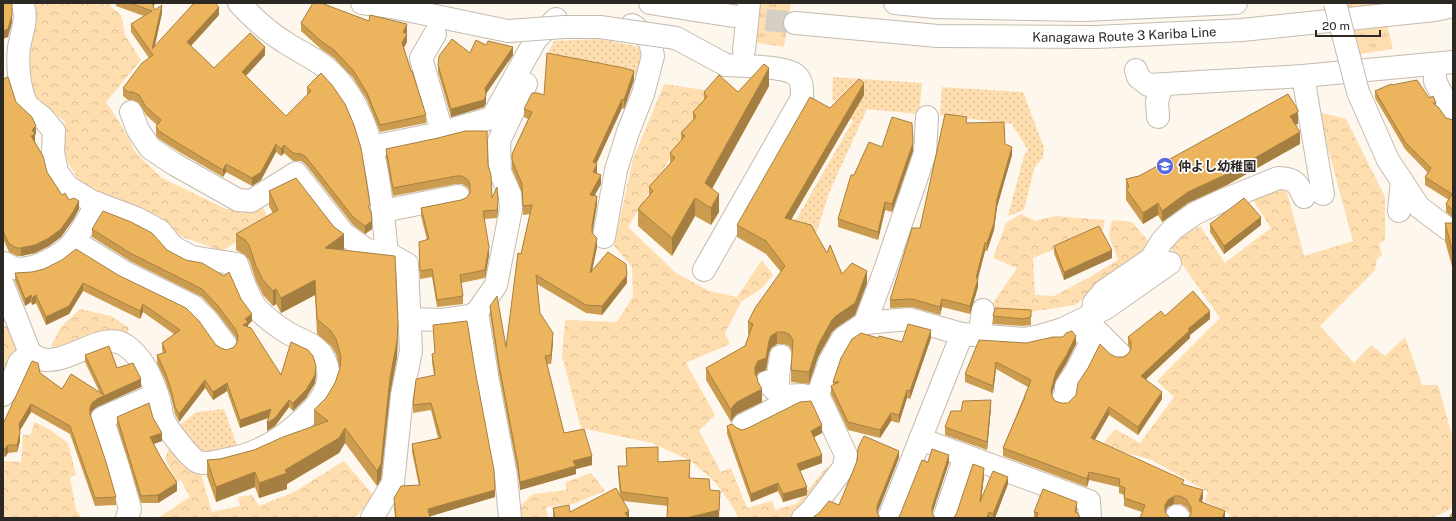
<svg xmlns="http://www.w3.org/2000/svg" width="1456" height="521" font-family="'Public Sans','Noto Sans JP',sans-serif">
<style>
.grass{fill:url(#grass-dots)}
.forest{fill:url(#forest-crowns)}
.park{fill:url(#park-tufts)}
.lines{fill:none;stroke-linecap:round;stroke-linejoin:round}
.highway-tunnel{stroke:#d4cec5;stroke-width:22;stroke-dasharray:22 11;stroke-linecap:butt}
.minor-casing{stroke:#c4bbaf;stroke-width:24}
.highway-casing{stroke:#c4bbaf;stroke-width:24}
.minor{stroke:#fff;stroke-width:22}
.highway{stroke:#fff;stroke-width:22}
.minor-bridge-casing{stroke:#c4bbaf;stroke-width:24;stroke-linecap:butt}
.minor-bridge{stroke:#fff;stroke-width:22}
.wall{fill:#cb9c50}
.shaded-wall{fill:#a57f41}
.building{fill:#ecb55d;stroke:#a57f41}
.labels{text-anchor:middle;stroke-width:3.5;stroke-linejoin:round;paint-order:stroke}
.street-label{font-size:13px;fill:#2c2824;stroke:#fff}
.poi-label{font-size:13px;font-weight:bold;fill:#2c2824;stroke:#fff;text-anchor:start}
</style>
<defs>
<pattern id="grass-dots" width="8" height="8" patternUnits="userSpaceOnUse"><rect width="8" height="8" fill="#feddae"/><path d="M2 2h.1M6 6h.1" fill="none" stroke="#dabe96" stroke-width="1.8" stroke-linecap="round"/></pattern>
<pattern id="forest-crowns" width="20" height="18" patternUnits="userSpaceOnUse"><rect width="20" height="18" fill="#feddae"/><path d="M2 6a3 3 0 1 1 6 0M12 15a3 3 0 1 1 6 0" fill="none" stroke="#dabe96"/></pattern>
<pattern id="park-tufts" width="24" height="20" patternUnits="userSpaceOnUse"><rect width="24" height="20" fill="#feddae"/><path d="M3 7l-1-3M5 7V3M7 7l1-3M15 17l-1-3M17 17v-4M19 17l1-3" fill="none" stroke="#dabe96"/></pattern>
</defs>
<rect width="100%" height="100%" fill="#fef7ed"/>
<g class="grass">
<polygon points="599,39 636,46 642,51 643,76 546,57 554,41"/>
<polygon points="833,77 922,83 919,114 867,109 829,193 815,237 790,230 853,121 846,115 854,103 832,100"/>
<polygon points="942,87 1023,92 1044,148 1043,157 1034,169 1024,210 1008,216 1024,156 1028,150 1012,124 940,115"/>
<polygon points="224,409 238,448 197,453 180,425 196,412"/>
</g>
<g class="forest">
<polygon points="28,3 111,3 111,7 121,15 125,35 141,60 106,102 123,128 136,153 162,178 226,209 263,207 269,221 222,251 180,236 160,217 81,184 63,154 65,122 34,96 24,69"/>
<polygon points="664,84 711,91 628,227 676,273 709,291 737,297 762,260 773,275 762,288 741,302 725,333 730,344 686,363 715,415 699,431 721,472 731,468 747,508 772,501 775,510 796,504 827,467 836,467 793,518 739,518 729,501 714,481 691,461 652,443 581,428 562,356 565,320 617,322 633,296 632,267 614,246 633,159"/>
<polygon points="1318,112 1346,119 1385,197 1385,240 1379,244 1382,255 1377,259 1375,270 1320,326 1354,363 1371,345 1385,356 1405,337 1422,385 1438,385 1453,439 1453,508 1432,518 1229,518 1230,514 1205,501 1208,492 1152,460 1101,446 1115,429 1140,443 1174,397 1157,381 1220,318 1168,244 1200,226 1225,263 1271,228 1253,200 1272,185 1287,192 1304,256 1353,241"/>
<polygon points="1021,214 1036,221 1055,216 1105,220 1103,230 1033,258 1035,295 1054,296 1088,278 1118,260 1109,236 1112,220 1132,222 1150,243 1150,249 1075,305 1030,312 989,309 1017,268 993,258 1006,223"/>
<polygon points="80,309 111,316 129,328 126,338 111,334 92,333 57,353 51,346 61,327"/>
<polygon points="10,324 20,354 3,387 3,327"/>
<polygon points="35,422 49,429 68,443 76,475 70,477 76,510 82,518 3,518 3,461 21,462 23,435 30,435"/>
<polygon points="171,444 184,465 201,474 212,512 240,506 238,497 252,495 259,506 294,492 344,461 373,495 358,515 351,518 132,518 131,516 158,518 190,497 181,480 176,482 165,458"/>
<polygon points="591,473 605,491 573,504 546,507 548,518 518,518 516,510 533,494 566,490 566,482"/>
</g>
<g class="park">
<polygon points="758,3 791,3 784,47 752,42"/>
<polygon points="1347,3 1382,3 1393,49 1360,54"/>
</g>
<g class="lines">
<polyline class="highway-tunnel" points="733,16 795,23"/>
<defs>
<g id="minor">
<path d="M 239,3 C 252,17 267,31 283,41 C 296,50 312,57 325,67 C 377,110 380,191 387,253 L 407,264 L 411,351 L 402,395 L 393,483 L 372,518"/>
<polyline points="362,3 392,7 508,31"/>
<polyline points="435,34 421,58 442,132"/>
<polyline points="744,50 749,3"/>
<polyline points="1435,64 1435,81 1453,116"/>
<polyline points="1136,70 1138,77 1148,85 1303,76 1453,62"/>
<polyline points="1303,76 1323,194"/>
<polyline points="1358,92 1388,160 1419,207 1448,229"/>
<polyline points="131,112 138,130 150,148 174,164 238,200 251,201 296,173 344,234 367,250 387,253"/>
<polyline points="1158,117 1157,101 1162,85"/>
<polyline points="371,147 436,134 492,118 536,39 556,19"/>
<polyline points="383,211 458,196"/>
<polyline points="1399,211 1402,181"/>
<polyline points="604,237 616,170 628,132 643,94 653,56 650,41 634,26 632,25"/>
<polyline points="74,241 124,272 193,306 208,321 226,345"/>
<path d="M 3,263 C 7,264 11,267 14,268 C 33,272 64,255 75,240 C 83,229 90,215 97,203"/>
<path d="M 704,270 L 802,98 C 802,90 803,81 796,75 C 785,66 742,66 726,65"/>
<path d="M 3,285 L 30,353 C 34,355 37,358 41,359 C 68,366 101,330 125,345 C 143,357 153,380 159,400 C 161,407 161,415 164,421 C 167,428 192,461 198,462 C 208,465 219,461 228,459 C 258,454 285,437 306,416 C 319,404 333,385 327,366 C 321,344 305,343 288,333 C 278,327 262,315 255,306 C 246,293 242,279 237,264 L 192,257 L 173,247 L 160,231 L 136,218 L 91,201 L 68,187 L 57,172 L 53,152 L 54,131 C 50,127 46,121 42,117 C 37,113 29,108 26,103 C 19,87 17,64 19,48 C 21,33 29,18 22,3"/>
<polyline points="477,312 487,376 506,476 510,518"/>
<path d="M 1092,316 L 1094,303 L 1104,291 L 1151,259 L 1162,241 L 1173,229 L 1194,214 L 1219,202 L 1278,178 C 1294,178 1298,183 1304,197"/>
<polyline points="409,319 442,320 470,316 477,312 496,285 511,209 510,194 500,172 499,141 526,84"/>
<polyline points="1086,320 1119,353"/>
<polyline points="865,323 885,270 925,153 927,117"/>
<polyline points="979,336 983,310"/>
<polyline points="767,382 781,396 803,395"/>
<path d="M 779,394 C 777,381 778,369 781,356"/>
<polyline points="3,395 11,385 19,363 30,353"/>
<polyline points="1063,399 1066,395 1066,387 1077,370 1091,342 1076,323"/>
<polyline points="743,425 796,398 818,395"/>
<polyline points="920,439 1089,501 1090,518"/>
<polyline points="1177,516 1179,518"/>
<polyline points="127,518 130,509 118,466 102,418 157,394"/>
<polyline points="803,518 811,511 844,467 846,455 818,395 830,361 843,338 865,323 909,319 962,334 1024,339 1040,336 1063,329 1106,308 1170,263"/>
<polyline points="889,518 962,334"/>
<polyline points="944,518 965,456"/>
</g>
<g id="highway">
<polyline points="650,3 733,16"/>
<polyline points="895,3 935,7 1083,10 1236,3"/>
<path id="s1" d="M 795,23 L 938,36 L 1096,37 L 1242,30 L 1435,10 L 1453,6"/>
</g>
</defs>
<use href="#minor" class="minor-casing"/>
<use href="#highway" class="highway-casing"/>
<use href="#minor" class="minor"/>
<use href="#highway" class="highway"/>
<defs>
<g id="minor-bridge">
<polyline points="1335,3 1358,92"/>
<polyline points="508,31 564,27 600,27 676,38 726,65"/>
</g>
</defs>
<use href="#minor-bridge" class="minor-bridge-casing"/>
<use href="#minor-bridge" class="minor-bridge"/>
</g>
<g class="wall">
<polygon points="116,3 156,3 153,6 155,10 162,13 154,46 219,15 191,46 214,68 265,55 246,76 286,116 307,95 307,87 321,73 370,210 372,229 365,234 353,225 306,165 301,161 293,161 284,153 281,156 276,152 261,180 252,186 226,172 223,177 181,153 159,139 156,135 156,127 157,125 146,115 139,103 133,100 128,100 123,96 123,88 149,58 131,32 131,24 144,16 116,6"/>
<polygon points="369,21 407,32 406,34 407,42 404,48 426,115 426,123 380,132 367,100 353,78 334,58 321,49 301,31 301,23"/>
<polygon points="486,45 513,55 486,94 486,103 484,107 451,117 438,72 438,65 470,53"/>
<polygon points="3,79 16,102 36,134 35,135 35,142 47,172 62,195 69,200 79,209 73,220 61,237 49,246 35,253 21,256 17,256 9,252 3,239"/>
<polygon points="634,80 624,109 622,108 596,164 597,173 601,184 594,196 597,204 592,232 597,247 592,270 627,283 602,315 586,313 537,284 540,313 553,342 551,364 547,364 564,433 592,465 576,469 576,474 520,490 518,474 499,374 490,315 490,306 506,347 521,254 530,214 523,215 522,193 512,169 512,154 528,119 524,117 524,109 544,95"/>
<polygon points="1392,85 1429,98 1436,103 1436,106 1446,118 1453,120 1453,218 1446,212 1446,204 1449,200 1425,185 1425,177 1428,173 1405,149 1375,98 1375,91"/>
<polygon points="769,86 712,189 719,212 711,225 695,216 672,256 638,226 638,209 649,196 649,187 670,163 670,153 681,141 681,133 693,120 693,112 704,100 704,92 738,92"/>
<polygon points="864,95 791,220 827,253 842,274 867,283 855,315 836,328 832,332 818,357 809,384 791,382 791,370 792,351 789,346 784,344 777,344 771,348 769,353 766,370 758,373 757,376 758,382 762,402 737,414 733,418 731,422 706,380 706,368 745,346 749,334 748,334 748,322 781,272 766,254 737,237 737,225 830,108"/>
<polygon points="967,123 1005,144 1012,155 997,207 994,230 987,251 985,251 978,279 978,287 970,314 942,307 940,315 912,307 890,308 890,300 920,228"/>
<polygon points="1298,124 1295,125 1300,144 1227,185 1188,203 1162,222 1158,215 1143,224 1126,200 1126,179 1139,176"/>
<polygon points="882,147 913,151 892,212 885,210 878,240 838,227 838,219 854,175"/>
<polygon points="386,149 488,165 492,198 498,208 497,218 484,219 489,255 485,278 461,283 463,296 463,304 437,307 432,277 420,279 419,250 427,240 421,216 421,208 461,200 466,198 470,192 468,188 462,184 456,184 393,196 386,157"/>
<polygon points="269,191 344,249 343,250 398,339 397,357 390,394 381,479 377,486 345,443 339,453 287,484 287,489 259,498 255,487 216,502 207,476 207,460 220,459 254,450 314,426 314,410 326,398 335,383 340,369 336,354 331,346 317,334 315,295 281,313 276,304 273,306 263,295 256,281 249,260 245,255 236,250 236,234 273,214 269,206"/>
<polygon points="1445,223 1453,223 1453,270 1445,241"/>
<polygon points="1210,224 1261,225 1224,254 1210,232"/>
<polygon points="92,229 167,250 241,299 252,321 248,325 248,327 281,375 316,374 315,383 306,398 293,411 289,407 275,426 267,431 268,418 240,428 227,391 213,400 205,388 179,422 175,414 171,397 165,380 157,363 157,355 163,353 162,350 162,343 174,334 143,312 140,319 83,291 69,314 46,325 36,303 32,305 31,302 25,306 15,281 15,273 32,272 44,269 62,260 216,345 221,348 227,350 234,347 237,342 236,338 218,314 202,297 130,261 92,237"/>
<polygon points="1054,246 1112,258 1064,280 1054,253"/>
<polygon points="1031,310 1031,325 1023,326 993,324 993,316"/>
<polygon points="1165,316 1210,319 1190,335 1190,338 1146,379 1162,399 1138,435 1109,415 1095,440 1184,484 1203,498 1202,501 1225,518 1191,514 1186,507 1180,504 1174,504 1168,507 1142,512 1124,506 1124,495 1119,493 1119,487 1089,480 1087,487 1003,456 1003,448 1028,387 996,369 993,393 965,382 965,374 1026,343 1076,344 1066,364 1056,380 1051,395 1052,396 1055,401 1061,403 1068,403 1076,395 1110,354 1116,357 1123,357 1128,354 1131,349 1128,345 1128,337"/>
<polygon points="433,325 495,497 430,516 430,518 395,518 394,506 394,498 419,486 412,452 412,444 438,438 431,410 413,413 413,405 434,375 432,362 432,354 435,354"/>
<polygon points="878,338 902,342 931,338 910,399 907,398 899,423 891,421 880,438 848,430 831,394 831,386 833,386 833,382"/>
<polygon points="85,355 117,368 141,387 97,407 92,411 90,415 116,497 116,505 95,506 70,434 31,412 19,432 20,441 17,452 8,453 5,457 3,456 3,424 40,373 62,389 99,391 85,362"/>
<polygon points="991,408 987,450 945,435 945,427 961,411"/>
<polygon points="117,417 153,418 162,441 154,444 177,491 158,503 141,503 117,425"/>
<polygon points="727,426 737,428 742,430 822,433 814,437 822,463 800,471 807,495 783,502 778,491 751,502 727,434"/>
<polygon points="626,448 658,462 690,468 690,478 710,490 720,499 668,506 623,501 629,518 553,518 553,508 570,512 620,496 618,474 618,466 627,466"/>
<polygon points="984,476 981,500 1008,484 995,518 953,518"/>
<polygon points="1077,510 1076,513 1080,518 1034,518 1034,512"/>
</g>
<g class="shaded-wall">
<polygon points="151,3 156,3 151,8"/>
<polygon points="12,4 12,23 8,37 3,39 3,31"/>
<polygon points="162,5 162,13 153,55 152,49"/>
<polygon points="219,7 219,15 187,50 187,42"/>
<polygon points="407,24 407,32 403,40 403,32"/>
<polygon points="407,34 407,42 402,50 402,43"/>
<polygon points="265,47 265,55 242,80 242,72"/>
<polygon points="513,47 513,55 485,95 485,88"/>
<polygon points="769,68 769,86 705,201 705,183"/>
<polygon points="634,71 634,80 624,109 624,100"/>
<polygon points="864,83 864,95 785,230 785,218"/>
<polygon points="486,95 486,103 484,107 451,117 451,109"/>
<polygon points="622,99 622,108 593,171 593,162"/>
<polygon points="1298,112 1298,124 1290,127 1290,116"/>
<polygon points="36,126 36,134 35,135 35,142 31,144 32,130"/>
<polygon points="1300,132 1300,144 1227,185 1188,203 1162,222 1162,211 1188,192"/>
<polygon points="913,143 913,151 892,212 892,204"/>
<polygon points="276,144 276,152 261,180 252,186 252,178"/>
<polygon points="284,145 284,153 281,156 281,149"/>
<polygon points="1012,147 1012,155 997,207 994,230 987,251 987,243 997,199"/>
<polygon points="226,164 226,172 223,177 223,170"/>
<polygon points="597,164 597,173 593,172"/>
<polygon points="601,175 601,184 590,204 590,195"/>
<polygon points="719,194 719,212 711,225 711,208"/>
<polygon points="597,196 597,204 592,235 592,226"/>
<polygon points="695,198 695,216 672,256 672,238"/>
<polygon points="498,200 498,208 497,218 497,210"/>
<polygon points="79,201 79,209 73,220 61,237 49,246 35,253 21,256 21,248"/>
<polygon points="885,202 885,210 878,240 878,232"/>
<polygon points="1158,203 1158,215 1143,224 1143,213"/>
<polygon points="1261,217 1261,225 1224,254 1224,246"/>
<polygon points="372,221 372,229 365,234 365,226"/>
<polygon points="344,234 344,249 325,263 325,248"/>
<polygon points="597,238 597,247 590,281 590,273"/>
<polygon points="985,243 985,251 976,285 978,279 978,287 970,314 970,306 976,278"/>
<polygon points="489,247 489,255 485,278 485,270"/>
<polygon points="1112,250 1112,258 1064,280 1064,272"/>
<polygon points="867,271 867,283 855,315 836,328 832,332 818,357 809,384 809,372 818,345 832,320"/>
<polygon points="627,275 627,283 602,315 602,306"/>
<polygon points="315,280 315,295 281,313 281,298"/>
<polygon points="83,283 83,291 69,314 46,325 46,317"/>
<polygon points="276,289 276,304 273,306 273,291"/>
<polygon points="31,295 31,302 25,306 25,299"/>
<polygon points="36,295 36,303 32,305 32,298"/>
<polygon points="942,299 942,307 940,315 940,307"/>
<polygon points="143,304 143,312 140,319 140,311"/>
<polygon points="1210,311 1210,319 1190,335 1190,338 1141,384 1141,376 1188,329"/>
<rect x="3" y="313" width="1" height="8"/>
<polygon points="252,314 252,321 248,325 248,330 243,325 245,319"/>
<polygon points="398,324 397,357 390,394 381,479 377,486 377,471"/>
<polygon points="931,330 931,338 910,399 910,391"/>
<polygon points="777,332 777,344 771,348 769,353 766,370 758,373 755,379 755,367 771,336"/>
<polygon points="553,333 553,342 551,364 551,355"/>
<polygon points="1076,336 1076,344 1066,364 1056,380 1051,398 1051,390 1056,372"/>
<polygon points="996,362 996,369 993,393 993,386"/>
<polygon points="316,366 316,374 315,383 306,398 293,411 293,403"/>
<polygon points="141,379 141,387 97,407 92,411 90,416 90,408 92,403 97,399"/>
<polygon points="758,379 758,391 762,389 762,402 737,414 733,418 731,422 731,410 733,406"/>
<polygon points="205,380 205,388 179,422 179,414"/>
<polygon points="227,383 227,391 213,400 213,392"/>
<polygon points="907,390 907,398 899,423 899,415"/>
<polygon points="1162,392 1162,399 1138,435 1138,427"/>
<polygon points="289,400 289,407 275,426 267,431 267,423"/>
<polygon points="991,400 991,408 987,450 987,442"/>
<polygon points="31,404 31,412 19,432 19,424"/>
<polygon points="1109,407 1109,415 1091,446 1091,438"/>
<polygon points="271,409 271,417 240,428 240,420"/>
<polygon points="891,413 891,421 880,438 880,430"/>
<polygon points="822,425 822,433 811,439 811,431"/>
<polygon points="345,428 345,443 339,453 287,484 287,489 259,498 259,483 285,470"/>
<polygon points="20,433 20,441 17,452 17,445"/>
<polygon points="162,433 162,441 150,445 150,437"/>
<polygon points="8,445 8,453 5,457 5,449"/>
<polygon points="899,451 899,458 877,514 877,518 877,506"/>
<polygon points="822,455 822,463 797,472 797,464"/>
<polygon points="949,455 949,463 932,514 932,507"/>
<polygon points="592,456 592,465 576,469 576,474 520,490 520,482 573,461"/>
<polygon points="984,468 984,476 980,510 980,502"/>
<polygon points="255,472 255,487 216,502 216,487"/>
<polygon points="1089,472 1089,480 1087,487 1087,479"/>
<polygon points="1008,477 1008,484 995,518 993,518 993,514"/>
<polygon points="177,483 177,491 158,503 158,495"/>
<polygon points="778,483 778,491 751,502 751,494"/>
<polygon points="807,487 807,495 783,502 783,494"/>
<polygon points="495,490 495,497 428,517 428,509"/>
<polygon points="1203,490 1203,498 1199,508 1199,501"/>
<polygon points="720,491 719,518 686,518"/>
<polygon points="1174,496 1174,504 1168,507 1165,513 1165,505 1168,500"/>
<polygon points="1077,502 1077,510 1075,518 1075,512"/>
<polygon points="629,511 629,518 625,513"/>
<polygon points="1225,511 1225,518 1222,518"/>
<polygon points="989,512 989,518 987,518"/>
</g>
<g class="building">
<polygon points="3,3 11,3 12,4 12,15 8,29 3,31"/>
<polygon points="130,3 152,3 155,10 162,5 152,49 194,3 215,3 219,7 187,42 214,68 250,33 265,47 242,72 286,116 311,91 307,87 321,73 332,85 345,104 354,125 361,148 369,198 370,206 368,207 371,211 372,221 365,226 353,217 306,157 301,154 293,153 284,145 281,149 276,144 261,172 252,178 226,164 223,170 181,145 159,131 156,127 161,120 146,107 139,95 133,92 128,92 123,88 142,63 153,55 131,24 152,11"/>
<polygon points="313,3 321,3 369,21 370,15 407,24 403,32 407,34 402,43 411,71 412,71 426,115 380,125 367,93 353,70 334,50 321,41 301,23"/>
<polygon points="452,39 470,53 476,40 486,45 488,41 513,47 485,88 486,95 484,100 451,109 438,65 439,56"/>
<polygon points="547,53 624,68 634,71 624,100 622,99 593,162 597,164 593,172 601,175 590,195 597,196 592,226 592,233 597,238 590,273 608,252 626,264 627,275 602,306 586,305 536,275 540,313 553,333 551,355 545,356 564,433 584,429 592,456 573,461 576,466 520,482 518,465 499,365 490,306 497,296 506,347 518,253 521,254 532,205 523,206 522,184 512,160 512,154 532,112 524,109 532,93 538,93 544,95"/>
<polygon points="764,64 769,68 705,183 719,194 711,208 695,198 672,238 638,209 653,191 649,187 675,158 670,153 685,136 681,133 696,117 693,112 707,97 704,92 719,75 738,92"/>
<polygon points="8,77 16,102 32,117 36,126 32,130 35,134 31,136 43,156 47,172 62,195 65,193 69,200 74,198 79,201 73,212 61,229 49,238 35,245 21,248 17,248 9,244 3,231 3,79"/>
<polygon points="859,79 864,83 785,218 811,225 827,253 830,245 842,274 852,263 867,271 855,303 836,316 832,320 818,345 809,372 791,370 793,340 789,334 784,332 777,332 771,336 769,341 766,358 758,361 755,367 755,374 758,379 757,380 762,389 737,402 733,406 731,410 706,368 745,346 753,324 748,322 755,308 785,266 766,241 737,225 810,97 830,108"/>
<polygon points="1417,80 1429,98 1433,96 1436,103 1433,103 1439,108 1446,118 1453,120 1453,210 1446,204 1452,194 1425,177 1431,168 1405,142 1375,91 1391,84 1392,85"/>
<polygon points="1288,94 1298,110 1298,112 1290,116 1300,132 1227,174 1188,192 1162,211 1158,203 1143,213 1126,189 1129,187 1126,179 1139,176"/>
<polygon points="945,114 967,117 966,123 1004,122 1005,144 1012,147 997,199 994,223 987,243 985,243 976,278 978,279 970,306 942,299 940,307 912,299 890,300 912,228 920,228"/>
<polygon points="892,117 912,123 913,143 892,204 885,202 878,232 838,219 851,175 854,175 869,142 882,147"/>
<polygon points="465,131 487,131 488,165 491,175 492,198 497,187 498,200 497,210 483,211 489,247 485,270 460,275 463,296 437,300 432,269 420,271 419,242 429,239 421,208 461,200 466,198 470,193 470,185 468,180 462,176 456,176 393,188 386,149 438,138"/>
<polygon points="296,178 334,227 344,234 325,248 395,256 398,324 397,341 390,378 381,464 377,471 345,428 339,438 285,470 287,473 259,483 255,472 216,487 207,460 220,459 254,450 283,437 328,421 314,410 326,398 335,383 340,368 341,356 336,339 331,331 317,319 315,280 281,298 276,289 273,291 263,280 256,266 249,245 245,240 236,234 278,210 269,191"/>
<polygon points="1244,198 1261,217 1224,246 1210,224"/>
<polygon points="103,211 131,222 152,233 167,250 186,260 202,263 224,276 229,272 241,299 252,314 245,319 248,322 243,325 251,328 281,375 291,342 308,350 313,356 316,366 315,375 306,390 293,403 289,400 275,418 267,423 271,409 240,420 227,383 213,392 205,380 179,414 175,407 171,389 165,372 157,355 166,352 162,343 180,330 143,304 140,311 83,283 69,306 46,317 36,295 32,298 31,295 25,299 15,273 32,272 44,269 62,260 76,249 118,275 186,308 199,321 216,345 221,348 227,350 234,347 237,342 238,336 236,330 218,306 202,289 130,253 92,229"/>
<polygon points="1445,223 1453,223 1453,253"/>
<polygon points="1099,226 1112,250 1064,272 1054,246"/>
<polygon points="1193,291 1210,311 1188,329 1190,330 1141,376 1162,392 1138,427 1109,407 1091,438 1184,480 1182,484 1203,490 1199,501 1225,511 1222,518 1188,518 1191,514 1191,507 1186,499 1180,496 1174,496 1168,500 1165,505 1165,512 1170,518 1140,518 1145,505 1124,498 1125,488 1119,485 1120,479 1089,472 1087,479 1003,448 1024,399 1025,399 1024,398 1031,380 996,362 993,386 965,374 979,340 1026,343 1053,337 1063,337 1066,333 1072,331 1076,336 1066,356 1056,372 1051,390 1052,396 1055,401 1061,403 1068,403 1076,395 1078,383 1088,368 1100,344 1110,354 1116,357 1123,357 1128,354 1131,349 1131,342 1128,337 1161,311 1165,316"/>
<polygon points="995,308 1031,310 1031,317 1023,319 993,316"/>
<polygon points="467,321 475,370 494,470 495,490 428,509 430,518 396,518 394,498 401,486 420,485 412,444 441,438 431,403 413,405 416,379 435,375 432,354 435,353 433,325"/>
<polygon points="908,324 931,330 910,391 907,390 899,415 891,413 880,430 848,422 831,386 839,382 833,382 841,358 852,339 861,333 878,338 879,336 902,342"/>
<polygon points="109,346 117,368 133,363 141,379 97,399 92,403 90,408 90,414 106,462 116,497 95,498 70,426 31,404 19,424 20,433 17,445 8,445 5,449 3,448 3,424 32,361 38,363 40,373 62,389 71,374 104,395 85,355"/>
<polygon points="991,400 987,442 945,427 951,411 961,411 963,401"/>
<polygon points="811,401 822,425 811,431 822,455 797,464 807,487 783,494 778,483 751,494 727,426 732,424 737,428 742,430 748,428 800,402"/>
<polygon points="149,403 153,418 162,433 150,437 161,458 177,483 158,495 141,496 117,417"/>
<polygon points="864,436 899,451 877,506 877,512 880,518 812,518 819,513 829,501 839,505 857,461 858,448"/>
<polygon points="658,447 658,462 690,460 689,478 709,479 710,490 720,491 719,510 686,518 667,518 668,498 621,492 618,466 627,466 626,448"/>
<polygon points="932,449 949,455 932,507 932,513 935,518 898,518 900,515 922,460 928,462"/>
<polygon points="973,464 984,468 980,502 993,471 1008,477 993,514 989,512 987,518 953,518 956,515"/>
<polygon points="616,488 629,511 625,513 629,518 555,518 553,508 569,505 570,512"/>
<polygon points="1043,489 1077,502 1075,512 1078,513 1080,518 1036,518 1038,513 1034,512"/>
<polygon points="1453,512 1453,518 1448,518 1449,518"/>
</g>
<defs>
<symbol id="school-disc" viewBox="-11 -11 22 22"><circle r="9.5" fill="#5968df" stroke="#fff"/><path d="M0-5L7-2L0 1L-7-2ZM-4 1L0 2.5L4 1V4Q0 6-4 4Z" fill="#fff"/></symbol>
</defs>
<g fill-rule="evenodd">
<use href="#school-disc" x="1155" y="156" width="20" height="20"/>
</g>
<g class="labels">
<g class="street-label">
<text dy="5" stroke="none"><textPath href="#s1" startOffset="330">Kanagawa Route 3 Kariba Line</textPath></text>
</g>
<g class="poi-label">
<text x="1178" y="171">仲よし幼稚園</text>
</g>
</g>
<rect width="1456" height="521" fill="none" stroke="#2c2824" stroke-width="8"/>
<path d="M1316 30v6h64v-6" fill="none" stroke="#2c2824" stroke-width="2"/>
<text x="1322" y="30" font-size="12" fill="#2c2824" stroke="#ffffff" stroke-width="3" paint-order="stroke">20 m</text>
</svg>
